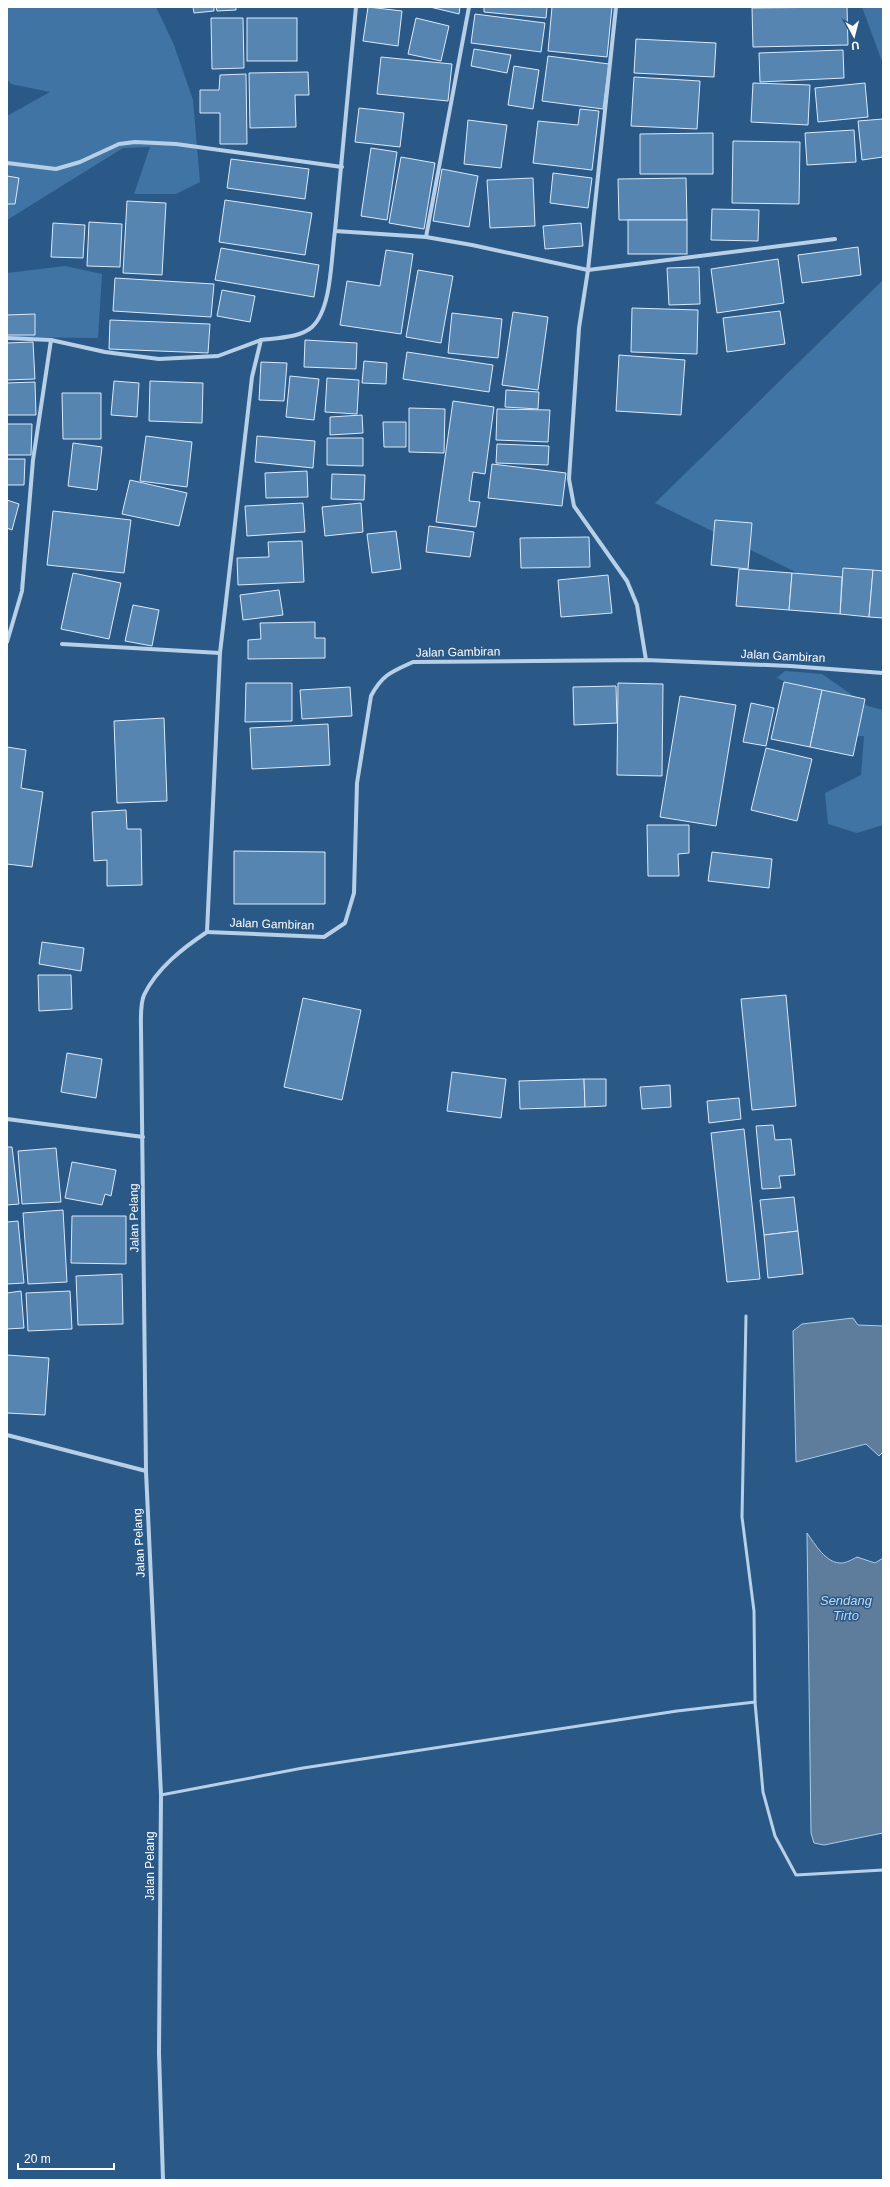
<svg xmlns="http://www.w3.org/2000/svg" width="890" height="2187" font-family="Helvetica,sans-serif">
<style>
.green{fill:#3f74a4}
.water{fill:#5e7d9d;stroke:#accce8}
.building{fill:#5685b1;stroke:#dbe9f7}
.lines{fill:none;stroke-linecap:round;stroke-linejoin:round}
.lane{stroke:#b7d0e8;stroke-width:3}
.street{stroke:#b7d0e8;stroke-width:4}
.labels{text-anchor:middle;stroke-width:3;stroke-linejoin:round;paint-order:stroke}
.street-label{font-size:12px;fill:#fff;stroke:#2a5988}
.water-label{font-size:13px;font-style:italic;fill:#c3daef;stroke:#2a5988}
</style>
<rect width="100%" height="100%" fill="#2a5988"/>
<g class="green">
<polygon points="7,7 156,7 174,45 193,100 200,182 176,194 134,194 150,147 123,148 7,220 7,116 50,92 11,84 7,79"/>
<polygon points="862,7 883,7 883,64"/>
<polygon points="65,266 102,274 98,338 7,337 7,273"/>
<polygon points="883,280 883,615 655,503"/>
<polygon points="785,671 822,674 868,706 883,710 883,825 857,833 828,824 825,793 861,775 864,736 833,737 817,696 777,678"/>
</g>
<g class="water">
<polygon points="853,1318 858,1325 883,1326 883,1452 879,1456 866,1444 796,1462 793,1331 802,1324"/>
<path d="M 807,1533 C 815,1544 826,1564 842,1563 C 846,1563 853,1559 857,1557 L 875,1563 L 883,1558 L 883,1833 L 824,1845 L 814,1843 L 811,1833 Z"/>
</g>
<g class="building">
<polygon points="193,7 214,7 214,11 194,13"/>
<polygon points="216,7 236,7 236,10 217,11"/>
<polygon points="368,7 402,11 398,46 363,41"/>
<polygon points="430,7 460,7 459,14"/>
<polygon points="484,7 547,7 546,18 484,12"/>
<polygon points="552,7 612,7 607,57 548,51"/>
<polygon points="847,7 848,45 753,47 752,8"/>
<polygon points="475,14 545,23 541,52 471,43"/>
<polygon points="211,18 243,18 244,68 212,69"/>
<rect x="247" y="18" width="50" height="43"/>
<polygon points="416,18 449,26 441,61 408,54"/>
<polygon points="636,39 716,43 714,77 634,73"/>
<polygon points="474,49 511,55 507,73 471,66"/>
<polygon points="843,50 844,78 760,82 759,53"/>
<polygon points="548,56 609,64 603,109 542,101"/>
<polygon points="381,57 452,64 448,101 377,94"/>
<polygon points="514,66 539,70 533,109 508,105"/>
<polygon points="308,72 309,95 295,95 296,127 250,128 249,73"/>
<polygon points="246,74 247,144 220,144 220,113 200,113 200,90 219,90 220,75"/>
<polygon points="634,77 700,81 697,129 631,126"/>
<polygon points="753,83 810,85 808,125 751,122"/>
<polygon points="865,83 868,117 818,122 815,88"/>
<polygon points="359,108 404,113 400,147 355,142"/>
<polygon points="580,109 599,111 592,170 533,163 538,121 578,125"/>
<polygon points="883,119 883,157 862,160 858,121"/>
<polygon points="468,120 507,125 501,168 464,164"/>
<polygon points="854,130 856,162 807,165 805,133"/>
<polygon points="713,133 713,174 640,174 640,134"/>
<polygon points="733,141 800,142 799,204 732,203"/>
<polygon points="371,148 397,152 387,220 361,216"/>
<polygon points="401,157 435,163 424,229 389,223"/>
<polygon points="231,159 309,169 305,199 227,188"/>
<polygon points="442,169 478,176 469,227 433,221"/>
<polygon points="553,173 592,178 588,208 550,203"/>
<polygon points="7,176 19,178 15,204 7,204"/>
<polygon points="533,178 535,226 490,228 487,180"/>
<polygon points="686,178 687,220 619,220 618,179"/>
<polygon points="225,200 312,213 305,255 219,242"/>
<polygon points="127,201 166,203 162,275 123,273"/>
<polygon points="712,209 759,210 758,241 711,240"/>
<rect x="628" y="220" width="59" height="34"/>
<polygon points="89,222 122,224 120,267 87,266"/>
<polygon points="53,223 85,225 83,258 51,257"/>
<polygon points="581,223 583,246 545,249 543,226"/>
<polygon points="858,247 861,275 802,283 798,255"/>
<polygon points="221,248 319,265 314,297 215,280"/>
<polygon points="386,250 413,254 401,334 340,325 347,281 380,286"/>
<polygon points="778,259 784,303 717,313 711,269"/>
<polygon points="699,267 700,304 669,305 667,268"/>
<polygon points="418,270 453,276 441,343 406,337"/>
<polygon points="115,278 214,284 211,317 113,311"/>
<polygon points="222,290 255,296 250,322 217,316"/>
<polygon points="632,308 698,310 697,354 631,352"/>
<polygon points="780,311 785,344 727,352 723,318"/>
<polygon points="513,312 548,317 538,390 502,385"/>
<polygon points="452,313 502,319 498,358 448,353"/>
<polygon points="35,314 35,335 7,335 7,315"/>
<polygon points="110,320 210,324 208,353 109,349"/>
<polygon points="305,340 357,343 356,369 304,367"/>
<polygon points="33,342 35,379 7,380 7,343"/>
<polygon points="407,352 493,365 489,392 403,379"/>
<polygon points="619,355 685,360 681,415 616,411"/>
<polygon points="364,361 387,363 386,384 362,383"/>
<polygon points="261,362 287,363 284,401 259,400"/>
<polygon points="290,376 319,379 314,420 286,417"/>
<polygon points="327,378 359,380 357,414 325,412"/>
<polygon points="114,381 139,383 137,417 111,415"/>
<polygon points="150,381 203,383 202,423 149,421"/>
<polygon points="35,382 36,415 7,415 7,383"/>
<polygon points="506,390 539,392 538,409 505,407"/>
<polygon points="62,393 101,393 101,439 63,439"/>
<polygon points="453,401 494,407 485,474 473,472 469,501 480,502 476,527 436,522"/>
<polygon points="409,408 445,409 444,453 409,452"/>
<polygon points="497,409 550,410 548,442 496,440"/>
<polygon points="362,415 363,433 330,435 330,417"/>
<polygon points="383,422 406,422 406,447 384,447"/>
<polygon points="7,424 32,424 31,455 7,455"/>
<polygon points="146,436 192,442 187,487 140,481"/>
<polygon points="257,436 315,441 313,468 255,462"/>
<polygon points="327,438 363,438 363,466 327,465"/>
<polygon points="73,443 102,447 97,490 68,486"/>
<polygon points="497,444 549,446 548,465 496,463"/>
<polygon points="7,459 25,459 24,485 7,485"/>
<polygon points="492,464 566,473 562,506 488,498"/>
<polygon points="307,471 308,497 266,498 265,473"/>
<polygon points="332,474 365,475 364,500 331,499"/>
<polygon points="130,480 187,493 179,526 122,514"/>
<polygon points="7,500 19,504 12,530 7,528"/>
<polygon points="303,503 305,532 247,536 245,506"/>
<polygon points="361,503 363,532 325,536 322,507"/>
<polygon points="53,511 131,520 124,573 47,565"/>
<polygon points="715,520 752,523 748,569 711,565"/>
<polygon points="429,526 474,532 470,557 426,552"/>
<polygon points="396,531 401,569 372,573 367,534"/>
<polygon points="589,537 590,567 521,568 520,538"/>
<polygon points="302,541 304,582 238,585 237,558 269,557 268,542"/>
<polygon points="843,568 873,570 869,617 840,614"/>
<polygon points="739,569 792,573 789,610 736,606"/>
<polygon points="873,570 883,571 883,618 869,617"/>
<polygon points="73,573 121,583 109,639 61,629"/>
<polygon points="792,573 842,577 840,614 789,610"/>
<polygon points="608,575 612,613 561,617 558,580"/>
<polygon points="279,590 283,615 243,620 240,595"/>
<polygon points="133,605 159,610 152,646 125,641"/>
<polygon points="315,622 315,638 325,638 325,658 248,659 248,640 261,639 260,623"/>
<polygon points="784,682 822,690 810,747 771,739"/>
<polygon points="246,683 292,683 292,721 245,722"/>
<polygon points="618,683 663,684 662,776 617,775"/>
<polygon points="616,686 617,723 574,725 573,687"/>
<polygon points="350,687 352,716 302,719 300,690"/>
<polygon points="822,690 865,699 853,756 810,747"/>
<polygon points="680,696 736,705 716,826 660,817"/>
<polygon points="751,703 774,708 766,746 743,742"/>
<polygon points="164,718 167,801 117,803 114,721"/>
<polygon points="328,724 330,765 252,769 250,728"/>
<polygon points="7,747 26,750 21,788 43,792 32,867 7,864"/>
<polygon points="766,748 812,759 797,821 751,810"/>
<polygon points="126,810 127,829 141,829 142,885 107,886 107,860 94,861 92,812"/>
<polygon points="647,825 689,825 689,853 678,854 679,876 648,876"/>
<polygon points="234,851 325,852 325,904 234,904"/>
<polygon points="712,852 772,859 769,888 708,881"/>
<polygon points="42,942 84,948 81,971 39,964"/>
<polygon points="38,975 71,975 72,1009 39,1011"/>
<polygon points="786,995 796,1106 752,1110 741,999"/>
<polygon points="303,998 361,1010 342,1100 284,1087"/>
<polygon points="67,1053 102,1059 96,1098 61,1092"/>
<polygon points="452,1072 506,1079 501,1118 447,1111"/>
<polygon points="584,1079 585,1107 520,1109 519,1081"/>
<polygon points="584,1079 606,1079 606,1106 585,1107"/>
<polygon points="670,1085 671,1107 642,1109 640,1087"/>
<polygon points="739,1098 741,1119 709,1123 707,1101"/>
<polygon points="773,1125 775,1140 791,1139 795,1175 779,1176 781,1188 762,1189 756,1126"/>
<polygon points="744,1129 760,1279 727,1282 711,1133"/>
<polygon points="7,1147 12,1147 19,1204 7,1205"/>
<polygon points="56,1148 61,1202 22,1204 18,1151"/>
<polygon points="72,1162 116,1170 111,1196 105,1194 102,1205 65,1198"/>
<polygon points="794,1197 798,1231 764,1235 760,1200"/>
<polygon points="63,1210 67,1282 28,1284 23,1213"/>
<polygon points="72,1216 126,1216 126,1264 71,1263"/>
<polygon points="18,1221 24,1283 7,1284 7,1222"/>
<polygon points="798,1231 803,1274 768,1278 764,1235"/>
<polygon points="122,1274 123,1324 78,1325 76,1276"/>
<polygon points="21,1291 24,1328 7,1329 7,1293"/>
<polygon points="70,1291 72,1329 28,1331 26,1293"/>
<polygon points="7,1355 49,1358 45,1415 7,1413"/>
</g>
<g class="lines">
<g class="lane">
<polyline points="755,1702 763,1792 775,1836 796,1875 883,1870"/>
<polyline points="161,1795 303,1768 677,1711 755,1702 754,1611 742,1517 746,1316"/>
</g>
<g class="street">
<polyline points="356,7 335,231 426,237 472,245 588,270 579,328 569,479 574,506 627,581 637,605 646,660"/>
<polyline points="616,7 588,270 835,239"/>
<polyline points="7,163 56,169 80,162 119,144 135,142 176,144 342,167"/>
<polyline points="426,237 469,7"/>
<polyline points="7,338 51,340 105,352 159,359 218,356 261,340"/>
<polyline points="7,642 22,591 33,460 51,340"/>
<polyline points="62,644 220,653"/>
<path d="M 207,932 L 324,937 L 345,923 L 354,893 L 357,783 L 371,696 C 382,675 391,672 413,662 L 646,660 L 790,666 L 883,673"/>
<path d="M 207,932 L 220,653 L 252,377 L 261,340 C 276,338 300,338 312,327 C 332,309 331,257 335,231"/>
<polyline points="7,1119 143,1137"/>
<polyline points="7,1435 146,1471"/>
<path d="M 163,2180 L 159,2053 L 161,1795 L 146,1471 L 141,1029 C 141,1020 140,1004 144,995 C 157,968 183,948 207,932"/>
</g>
</g>
<g class="labels">
<g class="street-label">
<text transform="translate(458 652) rotate(-1)" y="4">Jalan Gambiran</text>
<text transform="translate(783 656) rotate(3)" y="4">Jalan Gambiran</text>
<text transform="translate(272 924) rotate(2)" y="4">Jalan Gambiran</text>
<text transform="translate(134 1218) rotate(-91)" y="4">Jalan Pelang</text>
<text transform="translate(139 1543) rotate(-93)" y="4">Jalan Pelang</text>
<text transform="translate(150 1866) rotate(-90)" y="4">Jalan Pelang</text>
</g>
<g class="water-label">
<text x="846" y="1605">Sendang<tspan x="846" dy="15">Tirto</tspan></text>
</g>
</g>
<rect width="890" height="2187" fill="none" stroke="#ffffff" stroke-width="16"/>
<g transform="translate(854 36) rotate(173)" stroke="#2a5988" stroke-width="3" paint-order="stroke">
<path d="M0-3L7 15L0 10L-7 15Z" fill="#ffffff"/>
<text y="-6" font-size="11" font-weight="bold" text-anchor="middle" fill="#ffffff">U</text>
</g>
<path d="M18 2163v6h96v-6" fill="none" stroke="#ffffff" stroke-width="2"/>
<text x="24" y="2163" font-size="12" fill="#ffffff" stroke="#2a5988" stroke-width="3" paint-order="stroke">20 m</text>
</svg>
